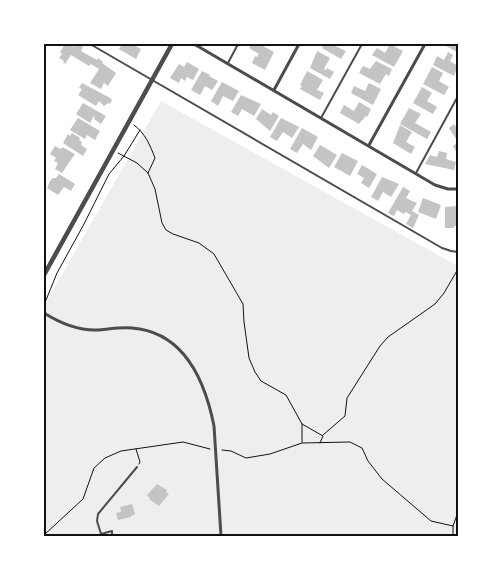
<svg xmlns="http://www.w3.org/2000/svg" width="502" height="580" font-family="'Source Serif 4',serif">
<style>
.green{fill:#eee}
.building{fill:#c4c4c4}
.lines{fill:none;stroke-linecap:round;stroke-linejoin:round}
.path{stroke:#111;stroke-width:1}
.service{stroke:#4c4c4c;stroke-width:2}
.minor{stroke:#4c4c4c;stroke-width:3}
.tertiary{stroke:#4c4c4c;stroke-width:4.5}
.neatline{fill:none;stroke:#111;stroke-width:2}
</style>
<rect width="100%" height="100%" fill="#fff"/>
<polygon class="green" points="161,101 458,266 458,536 44,536 44,306"/>
<g class="building">
<polygon points="65,44 69,44 74,47 76,44 78,44 83,47 81,51 97,60 98,58 103,62 102,63 116,73 108,86 104,83 101,89 90,83 99,69 91,64 89,66 71,55 65,64 63,62 64,61 59,58 62,54 60,52"/>
<polygon points="117,44 132,44 141,49 136,59 119,49 121,46"/>
<polygon points="252,44 259,44 274,52 265,70 252,63 255,56 257,57 259,54 249,48"/>
<polygon points="324,44 336,44 335,46 346,51 341,59 322,48"/>
<polygon points="390,44 403,51 394,67 372,55 377,48 385,53"/>
<polygon points="448,44 458,44 457,52 446,46"/>
<polygon points="317,51 330,58 324,69 326,70 327,68 334,72 330,79 310,68"/>
<polygon points="448,52 453,55 450,61 458,66 454,76 433,65 437,56 444,60"/>
<polygon points="376,61 392,69 389,76 386,74 380,84 359,73 363,66 370,69"/>
<polygon points="187,62 199,69 193,80 187,77 185,81 181,78 179,83 170,78 179,64 184,67"/>
<polygon points="432,67 443,73 439,81 449,87 444,95 423,84"/>
<polygon points="202,71 210,75 209,76 218,81 212,90 205,86 200,95 191,90"/>
<polygon points="307,71 323,80 317,90 324,93 320,100 300,89 302,86 300,85"/>
<polygon points="222,82 239,91 233,101 223,96 218,106 211,101"/>
<polygon points="82,83 110,98 112,100 110,104 108,103 104,106 99,101 96,106 78,95 82,89 79,88"/>
<polygon points="369,83 381,89 373,105 351,93 354,86 365,91"/>
<polygon points="422,87 432,93 427,101 437,107 433,114 413,103"/>
<polygon points="241,95 261,104 254,116 242,109 238,116 231,112"/>
<polygon points="359,102 371,109 367,117 365,116 363,120 362,120 359,124 340,113 344,105 354,111"/>
<polygon points="83,103 106,116 101,124 94,119 95,117 94,116 90,123 76,114"/>
<polygon points="409,108 421,114 415,123 431,132 427,139 400,124"/>
<polygon points="262,109 271,115 273,112 279,116 270,131 256,119"/>
<polygon points="78,118 100,131 95,140 87,135 85,139 70,130"/>
<polygon points="281,118 299,127 292,138 283,132 277,141 270,137"/>
<polygon points="454,124 458,130 458,155 453,146 458,142 449,128"/>
<polygon points="400,125 412,132 406,142 415,147 411,154 393,143"/>
<polygon points="302,128 318,137 311,150 303,144 297,153 290,149"/>
<polygon points="72,133 80,138 79,140 82,142 81,145 87,149 83,156 63,143 68,134 70,136"/>
<polygon points="320,145 337,155 329,168 313,156"/>
<polygon points="55,146 61,149 62,147 75,154 62,173 55,169 58,163 54,161 56,158 50,154"/>
<polygon points="439,151 447,153 446,159 456,162 454,170 425,164 430,155 437,157"/>
<polygon points="342,153 358,161 350,176 334,167"/>
<polygon points="362,165 377,174 369,188 361,183 364,178 357,174"/>
<polygon points="59,174 75,184 71,191 64,187 58,195 47,188 50,181 53,178 56,178"/>
<polygon points="382,177 399,184 391,197 383,192 378,201 371,197"/>
<polygon points="403,187 410,191 406,198 417,203 412,211 419,215 413,228 406,224 411,215 406,212 404,214 397,210 394,216 388,213"/>
<polygon points="423,198 441,205 436,219 418,212"/>
<polygon points="458,206 458,226 454,226 454,228 445,228 445,207"/>
<polygon points="157,484 167,490 166,492 169,494 159,506 149,499 150,498 147,495"/>
<polygon points="132,504 135,514 131,516 131,517 118,520 116,513 121,512 120,507"/>
</g>
<g class="lines">
<g class="path">
<path d="M 134,125 C 145,133 150,145 155,158 L 148,173"/>
<polyline points="118,153 137,163 148,173 155,189 162,223 166,230 173,234 199,243 214,254 243,304 244,322 249,358 255,372 261,381 286,395 302,424 323,436 320,443"/>
<polyline points="44,305 57,273 84,224 109,174 124,156 140,130"/>
<polyline points="302,424 302,442"/>
<polyline points="323,435 345,416 347,398 380,346 388,337 435,304 444,293 458,269"/>
<polyline points="136,449 140,462 139,464"/>
<polyline points="222,450 231,451 246,458 270,454 302,443 350,442 362,448 368,461 382,479 431,521 453,526"/>
<polyline points="44,535 83,499 94,468 105,458 121,451 183,442 210,449"/>
<polyline points="453,536 453,526 458,512"/>
</g>
<g class="service">
<polyline points="90,44 442,248 451,251 458,252"/>
<polyline points="228,63 238,44"/>
<polyline points="321,118 362,44"/>
<polyline points="416,173 458,96"/>
<polyline points="112,536 112,531 101,534 97,521 98,514 137,467"/>
</g>
<g class="minor">
<polyline points="194,44 435,185 448,189 458,189"/>
<polyline points="274,90 299,44"/>
<polyline points="369,145 425,44"/>
<path d="M 44,313 C 60,323 78,331 98,330 C 109,329 121,327 132,328 C 184,332 205,381 214,426 L 221,536"/>
</g>
<polyline class="tertiary" points="44,275 172,44"/>
</g>
<rect width="502" height="580" fill="none" stroke="#ffffff" stroke-width="90"/>
<rect x="45" y="45" width="412" height="490" class="neatline"/>
</svg>
